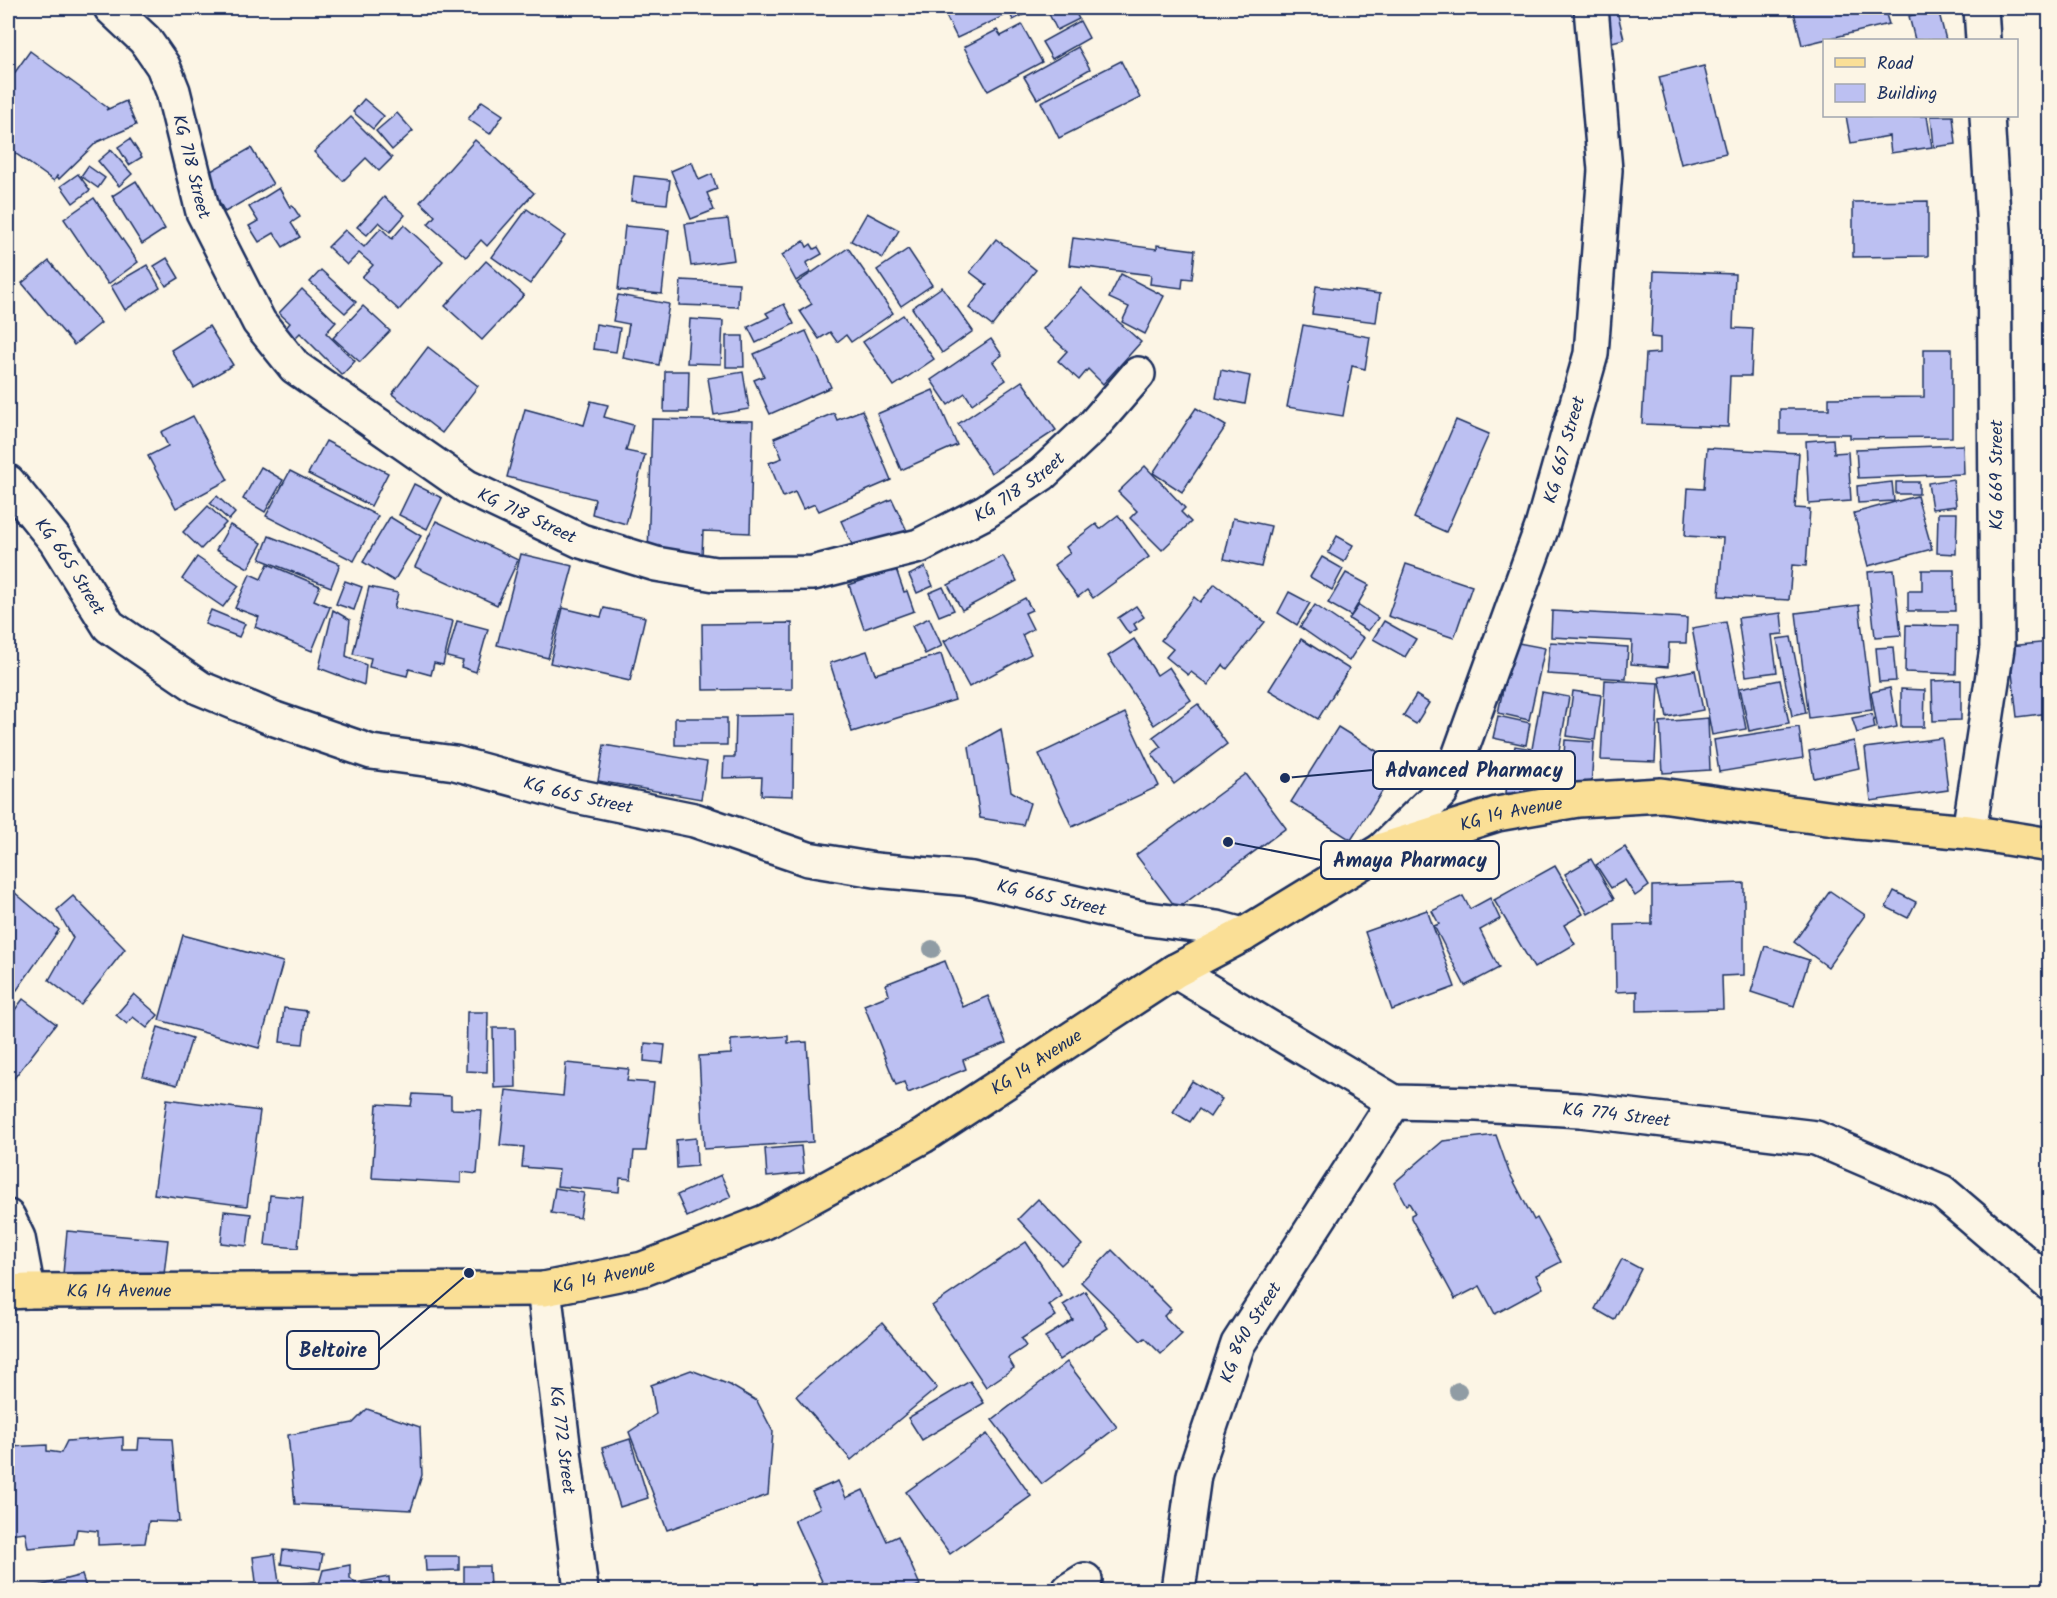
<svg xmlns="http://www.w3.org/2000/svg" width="2057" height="1598" font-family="Kalam,sans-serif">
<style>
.building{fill:#bcc0f2;stroke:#1b2f5e;stroke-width:1.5}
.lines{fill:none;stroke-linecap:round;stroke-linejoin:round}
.minor-casing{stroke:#1b2f5e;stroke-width:38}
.major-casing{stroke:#1b2f5e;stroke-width:38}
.minor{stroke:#fcf5e5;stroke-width:33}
.major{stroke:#fadf96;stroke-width:33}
.tree{fill:#909ca4}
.labels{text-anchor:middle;stroke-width:4.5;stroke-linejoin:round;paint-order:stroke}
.street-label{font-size:18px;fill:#1b2f5e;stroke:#fcf5e5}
.leader{fill:none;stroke:#1b2f5e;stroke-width:2}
.callout-dot{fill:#1b2f5e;stroke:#fcf5e5;stroke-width:2}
.callout{fill:#fcf5e5;stroke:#1b2f5e;stroke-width:2}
.callout-label{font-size:20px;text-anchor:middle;font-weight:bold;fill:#1b2f5e}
</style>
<rect width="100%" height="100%" fill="#fcf5e5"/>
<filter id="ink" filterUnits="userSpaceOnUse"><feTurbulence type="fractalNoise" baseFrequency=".0167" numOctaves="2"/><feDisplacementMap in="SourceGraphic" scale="12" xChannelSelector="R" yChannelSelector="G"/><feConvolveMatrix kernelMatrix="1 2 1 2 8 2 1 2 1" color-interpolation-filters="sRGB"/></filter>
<g filter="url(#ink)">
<g class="building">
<polygon points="942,8 1002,8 1006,15 957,38"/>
<polygon points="1007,8 1037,8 1013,20"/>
<polygon points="1046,8 1073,8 1079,19 1057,30"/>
<polygon points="1600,8 1623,8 1623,9 1617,11 1624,39 1608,43"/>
<polygon points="1793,8 1884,8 1889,24 1802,45"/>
<polygon points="1938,9 1946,40 1915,40 1909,16"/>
<polygon points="1080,21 1089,38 1052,59 1042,42"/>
<polygon points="1022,25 1042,62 988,91 964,47 997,30 1001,36"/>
<polygon points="1078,47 1090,69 1037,99 1024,77"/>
<polygon points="30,51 108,108 106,110 126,101 136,125 97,142 59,179 57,176 54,181 8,148 8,82"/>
<polygon points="1121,61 1140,98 1059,138 1041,102"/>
<polygon points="1704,66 1726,153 1681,164 1659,77"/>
<polygon points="364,99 384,116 373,129 353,112"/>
<polygon points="482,101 503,115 490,134 468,119"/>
<polygon points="397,113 413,131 392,150 376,131"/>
<polygon points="1846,116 1927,116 1932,147 1891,153 1889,136 1851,143"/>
<polygon points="1931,116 1953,116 1956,144 1934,147"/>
<polygon points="351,117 392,158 379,171 366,158 343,181 314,152"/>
<polygon points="130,139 142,157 129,165 118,147"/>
<polygon points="475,140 534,193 487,246 481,240 466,257 428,224 435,216 420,202"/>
<polygon points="251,148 273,184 225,212 204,175"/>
<polygon points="111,150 132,174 119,186 98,161"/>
<polygon points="692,162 699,180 712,174 717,189 707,193 714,210 691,219 671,171"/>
<polygon points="88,166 105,178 98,188 81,176"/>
<polygon points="78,174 90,190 73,203 61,186"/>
<polygon points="634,176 670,180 667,204 631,201"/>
<polygon points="136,181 165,229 142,244 112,196"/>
<polygon points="279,188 290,207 292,205 300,217 291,223 300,237 283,247 274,233 259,242 249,226 258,221 249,207"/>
<polygon points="384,197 405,215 390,232 379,222 367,235 357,227"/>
<polygon points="94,198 138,262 108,284 64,219"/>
<polygon points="1928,201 1928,256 1853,257 1853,202"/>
<polygon points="527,209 565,236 530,284 492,257"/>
<polygon points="867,213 899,230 883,258 851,241"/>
<polygon points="728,219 734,260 691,266 685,224"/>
<polygon points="404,225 443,261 399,310 362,277 373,265 359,253 347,265 328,247 345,230 364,247 381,228 392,239"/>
<polygon points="625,226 669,230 662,294 618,290"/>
<polygon points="1073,238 1157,249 1157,245 1195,250 1192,279 1183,278 1182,288 1150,284 1151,275 1069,265"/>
<polygon points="996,239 1036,270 992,326 969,308 987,285 970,272"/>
<polygon points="804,241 807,247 811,244 814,249 818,247 822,254 806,263 811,272 796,281 782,255"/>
<polygon points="848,248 893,313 851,342 846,335 837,342 830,332 819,339 800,311 812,304 797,283"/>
<polygon points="908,249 932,285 901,306 877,270"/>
<polygon points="167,258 179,278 166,286 154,266"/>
<polygon points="49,261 101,323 74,345 22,283"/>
<polygon points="486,261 524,295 482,340 445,306"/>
<polygon points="147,265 160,288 125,310 111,286"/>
<polygon points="321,270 356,302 345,313 310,282"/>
<polygon points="1654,271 1735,274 1733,328 1753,329 1751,376 1730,376 1728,427 1642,424 1646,354 1660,353 1660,338 1651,337"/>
<polygon points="1121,274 1164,296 1145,334 1122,322 1129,307 1109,298"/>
<polygon points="681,280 739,283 738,307 679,305"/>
<polygon points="1316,286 1380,294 1376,322 1312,314"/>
<polygon points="942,287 973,331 942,353 912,308"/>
<polygon points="1081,288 1141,342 1103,384 1088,369 1079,380 1058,361 1067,351 1043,329"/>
<polygon points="302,289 336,322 326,333 355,361 342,375 300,333 295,338 285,329 290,323 279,313"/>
<polygon points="618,295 669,304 659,365 623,358 629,324 613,321"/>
<polygon points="784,304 794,324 756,343 748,327 769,317 766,313"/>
<polygon points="363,306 390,331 360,362 333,338"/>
<polygon points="903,315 934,359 894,386 863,342"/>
<polygon points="690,319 723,321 721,364 687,363"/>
<polygon points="596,324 620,328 616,352 593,349"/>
<polygon points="1303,325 1370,337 1365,369 1352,366 1343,416 1287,407"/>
<polygon points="209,326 233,365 194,388 171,350"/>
<polygon points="806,331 831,387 770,414 754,380 764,376 754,354"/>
<polygon points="726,336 743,336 744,367 726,367"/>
<polygon points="991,339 1002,355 993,362 1006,380 972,404 965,393 948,405 931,380"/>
<polygon points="428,347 478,386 442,433 392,394"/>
<polygon points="1924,349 1952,349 1952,437 1850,438 1850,434 1780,434 1780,409 1829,409 1829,398 1924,397"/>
<polygon points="1221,370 1250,376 1245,404 1216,398"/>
<polygon points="665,371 689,371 688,412 664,412"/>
<polygon points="743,372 749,409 714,415 708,378"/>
<polygon points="1022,381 1056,430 991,473 958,424"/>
<polygon points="933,390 957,445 901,470 877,414"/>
<polygon points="591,401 608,405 604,417 633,425 626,451 645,455 626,524 592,514 595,499 507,477 525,409 584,425"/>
<polygon points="1196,408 1226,426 1182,492 1153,473"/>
<polygon points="862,410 891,480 819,511 815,504 803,509 795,492 783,497 769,463 782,458 774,438 834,413 837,420"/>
<polygon points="193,416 228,480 176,508 148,456 168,446 161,432"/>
<polygon points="652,419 753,421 750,533 703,531 702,557 648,555"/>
<polygon points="1456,420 1489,434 1446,532 1414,518"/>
<polygon points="1833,439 1834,453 1848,452 1851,501 1809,504 1806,441"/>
<polygon points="326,441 388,473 371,506 308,474"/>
<polygon points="1963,445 1964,474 1858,478 1856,449"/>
<polygon points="1707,448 1799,453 1795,508 1810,509 1806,566 1792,565 1789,600 1719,596 1723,538 1685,536 1688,488 1704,489"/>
<polygon points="1145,466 1185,508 1181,512 1191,522 1162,550 1130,518 1137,511 1118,492"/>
<polygon points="261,467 283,480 265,512 243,499"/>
<polygon points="290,471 378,516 354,561 266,516"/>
<polygon points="1953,479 1956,506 1932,509 1928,483"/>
<polygon points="1892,482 1894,501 1858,503 1857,486"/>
<rect x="1896" y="482" width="23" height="12"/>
<polygon points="414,484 442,498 427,529 399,515"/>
<polygon points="217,496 235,513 229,520 210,503"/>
<polygon points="1917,496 1932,549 1868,566 1854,513"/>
<polygon points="892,499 907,531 857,555 841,521"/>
<polygon points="208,506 226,523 201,549 183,532"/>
<polygon points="1938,513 1957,513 1956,554 1937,553"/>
<polygon points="1118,515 1149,557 1093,598 1087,590 1078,597 1054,565 1070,553 1066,547 1096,524 1100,529"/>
<polygon points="390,517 421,536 394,581 363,562"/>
<polygon points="1233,518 1271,526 1261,567 1224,559"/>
<polygon points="436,521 518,560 497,605 415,567"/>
<polygon points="230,525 262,543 248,568 216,550"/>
<polygon points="269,536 340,564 331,587 260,559"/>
<polygon points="1337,536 1353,545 1344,562 1328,553"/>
<polygon points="521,554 573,566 548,658 497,645"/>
<polygon points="1003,556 1017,581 962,610 948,585"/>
<polygon points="197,557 239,586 223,607 182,579"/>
<polygon points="1322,557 1343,569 1332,590 1310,577"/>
<polygon points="268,564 320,586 314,600 330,607 312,651 255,627 259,617 235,608 250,574 261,579"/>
<polygon points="1406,564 1472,586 1454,638 1388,616"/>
<polygon points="925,567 933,586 917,593 909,575"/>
<polygon points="896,569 904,592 907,591 914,611 864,629 849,585"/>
<polygon points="1894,570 1901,635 1875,637 1868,572"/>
<polygon points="1922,570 1954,570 1955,611 1908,611 1908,591 1922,591"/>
<polygon points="1346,573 1369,585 1351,616 1328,603"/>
<polygon points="345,581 362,587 354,610 336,604"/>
<polygon points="1215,584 1265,622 1227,669 1223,665 1208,685 1191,672 1188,675 1166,657 1173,649 1161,640 1194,597 1200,602"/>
<polygon points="369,587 398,593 394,608 453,621 443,665 434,663 431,675 409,669 407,676 369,667 371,658 353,654"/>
<polygon points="943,587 954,610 939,616 929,593"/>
<polygon points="1289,592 1310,603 1297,625 1278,613"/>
<polygon points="1025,598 1032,610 1025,613 1033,629 1022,635 1031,654 969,687 944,641"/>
<polygon points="1315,605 1364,638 1349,661 1300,627"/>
<polygon points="1359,605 1378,618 1368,631 1349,619"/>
<polygon points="1859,605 1872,710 1809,718 1796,613"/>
<polygon points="1136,606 1144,617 1134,624 1137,629 1129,634 1118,618"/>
<polygon points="563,608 601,617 604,608 645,617 630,681 550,663"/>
<polygon points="211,610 245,624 239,637 205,624"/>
<polygon points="333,610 350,620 346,656 366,665 364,685 319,668"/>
<polygon points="1552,611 1687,618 1686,643 1669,643 1668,667 1631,664 1632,641 1551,637"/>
<polygon points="1781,613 1783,634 1772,635 1777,672 1746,676 1738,618"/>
<polygon points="929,618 942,646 925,654 912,626"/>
<polygon points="457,621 488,629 476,672 461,667 463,661 447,657"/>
<polygon points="1384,621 1416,639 1405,657 1373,639"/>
<polygon points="1726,622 1746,729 1712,735 1692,628"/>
<polygon points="792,623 792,689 703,690 702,624"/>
<polygon points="1906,625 1957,626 1956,674 1905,672"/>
<polygon points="1791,637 1806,713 1792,716 1777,639"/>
<polygon points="1134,639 1157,675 1169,667 1191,700 1154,725 1108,656"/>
<polygon points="1301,639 1349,669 1318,719 1269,690"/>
<polygon points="1513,642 1545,648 1529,720 1498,713"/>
<polygon points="1550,642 1628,647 1626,679 1547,674"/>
<polygon points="2050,642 2050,713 2017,717 2009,646"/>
<polygon points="1893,647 1896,681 1879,682 1876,648"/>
<polygon points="867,651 875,674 941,654 955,700 852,732 830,663"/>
<polygon points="1695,670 1703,710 1667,717 1659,677"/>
<polygon points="1605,680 1659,683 1655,762 1601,760"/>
<polygon points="1780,680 1789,723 1749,731 1740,688"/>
<polygon points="1961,680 1961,720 1933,721 1932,681"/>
<polygon points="1890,688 1897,727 1878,731 1871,692"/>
<polygon points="1901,689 1925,690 1924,727 1901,727"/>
<polygon points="1573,691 1601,695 1595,740 1567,736"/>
<polygon points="1542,692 1569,697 1555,773 1511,765 1515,746 1532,749"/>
<polygon points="1416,695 1429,703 1416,724 1403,716"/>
<polygon points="1198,704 1227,744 1174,784 1152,754 1161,747 1153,737"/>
<polygon points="1125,713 1159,786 1072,827 1039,754"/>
<polygon points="1872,714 1875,728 1857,733 1852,718"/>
<polygon points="794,715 793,796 761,795 762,777 723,778 724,757 735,757 736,716"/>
<polygon points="1498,716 1530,723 1526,745 1493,738"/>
<rect x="675" y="718" width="52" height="27"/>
<polygon points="1708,718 1710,770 1663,773 1660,722"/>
<polygon points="1338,727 1399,765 1351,840 1291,802"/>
<polygon points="1799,727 1803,758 1719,772 1714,740"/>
<polygon points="1001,729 1011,791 1030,803 1023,825 980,818 969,747"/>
<polygon points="1942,738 1948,790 1871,801 1865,748"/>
<polygon points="1565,740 1594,742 1591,787 1562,785"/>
<polygon points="1854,741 1859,768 1814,778 1809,751"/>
<polygon points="604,745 707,762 701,799 598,781"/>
<polygon points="1508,772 1547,776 1545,797 1506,793"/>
<polygon points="1246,774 1286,828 1177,909 1136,855"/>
<polygon points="1625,847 1649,886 1635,896 1625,880 1611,888 1596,865"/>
<polygon points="1591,859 1614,899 1588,914 1565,874"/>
<polygon points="1555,866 1583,914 1564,925 1575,944 1534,968 1494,900"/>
<polygon points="1744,883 1744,975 1722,976 1723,1009 1637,1011 1637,991 1616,992 1615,925 1652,924 1652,886"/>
<polygon points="8,887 59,930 17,990 8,995"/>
<polygon points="1830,891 1865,915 1828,967 1794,942"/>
<polygon points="1894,891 1916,902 1908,918 1886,907"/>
<polygon points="73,896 125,949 81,1005 49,980 73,938 57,910"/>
<polygon points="1463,896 1470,909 1490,898 1500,919 1480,930 1499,968 1465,986 1434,926 1439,924 1432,911"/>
<polygon points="1427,910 1455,987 1392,1010 1365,932"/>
<polygon points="183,935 283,962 259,1048 159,1020"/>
<polygon points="1765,946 1809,960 1794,1006 1751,992"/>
<polygon points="945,961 963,1007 988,996 1006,1043 963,1060 966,1069 908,1093 904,1082 896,1085 864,1005 889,995 886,984"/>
<polygon points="134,994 158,1015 147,1028 133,1017 127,1024 116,1015"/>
<polygon points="23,999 56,1024 8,1086 8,1019"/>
<polygon points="284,1008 307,1011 303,1044 280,1042"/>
<polygon points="467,1012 488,1012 487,1072 466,1071"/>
<polygon points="158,1027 192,1038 177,1085 143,1076"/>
<polygon points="493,1028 515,1028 516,1087 494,1088"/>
<polygon points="788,1036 788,1043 807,1042 813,1142 704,1149 699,1056 731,1054 731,1040"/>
<polygon points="645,1043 665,1045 663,1063 644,1061"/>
<polygon points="566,1063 629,1069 627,1081 654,1083 646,1151 634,1151 631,1179 620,1178 619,1192 557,1186 559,1170 522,1167 524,1147 500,1145 506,1090 563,1096"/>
<polygon points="1192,1081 1222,1099 1210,1117 1199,1109 1190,1122 1173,1112"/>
<polygon points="413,1094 451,1096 451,1109 482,1110 477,1174 461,1172 461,1183 372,1178 377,1104 411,1106"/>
<polygon points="167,1099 260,1111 247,1206 154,1194"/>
<polygon points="1496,1135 1509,1172 1534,1220 1537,1218 1561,1262 1536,1275 1543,1288 1495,1314 1480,1286 1455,1299 1411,1218 1411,1215 1415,1213 1409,1203 1406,1205 1394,1183 1443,1141"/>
<polygon points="696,1138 697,1166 677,1168 676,1140"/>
<polygon points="801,1146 804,1173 767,1177 765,1149"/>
<polygon points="721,1175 731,1197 687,1217 677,1195"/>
<polygon points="555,1188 584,1193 580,1218 551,1213"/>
<polygon points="270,1195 303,1198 298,1248 265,1245"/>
<polygon points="1038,1199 1082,1245 1061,1265 1018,1219"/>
<polygon points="224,1211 251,1214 247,1246 221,1243"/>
<polygon points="67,1231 168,1240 163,1283 63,1274"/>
<polygon points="1026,1242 1062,1296 1049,1305 1056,1316 1021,1339 1026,1346 1008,1358 1014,1368 986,1387 932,1306"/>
<polygon points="1112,1250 1171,1309 1164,1316 1182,1334 1161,1354 1145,1338 1141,1341 1081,1282"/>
<polygon points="1622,1259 1641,1269 1614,1320 1595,1309"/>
<polygon points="1085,1291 1108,1328 1059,1360 1045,1337 1073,1320 1063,1305"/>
<polygon points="882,1323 937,1388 851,1460 796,1396"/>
<polygon points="1067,1362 1117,1427 1042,1484 992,1420"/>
<polygon points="691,1370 730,1385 757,1401 773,1432 768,1495 667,1530 629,1432 656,1414 651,1385"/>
<polygon points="970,1381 984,1403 922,1440 908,1418"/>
<polygon points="367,1409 420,1427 422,1475 411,1510 295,1504 288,1435 353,1423"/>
<polygon points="987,1434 1031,1496 950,1554 906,1492"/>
<polygon points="123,1437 123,1450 138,1450 139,1438 172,1439 179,1522 149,1521 145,1543 98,1545 98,1531 77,1529 74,1544 28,1548 25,1532 8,1534 8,1447 47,1445 47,1451 61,1453 67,1441"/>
<polygon points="630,1439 648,1498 620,1507 602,1448"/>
<polygon points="838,1481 846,1498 863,1490 887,1541 898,1536 920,1585 908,1590 826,1590 794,1520 820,1508 812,1492"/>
<polygon points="283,1550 323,1554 320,1569 281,1564"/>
<polygon points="275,1554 280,1590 257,1590 253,1557"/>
<polygon points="425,1556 459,1556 459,1570 426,1571"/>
<polygon points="350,1565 350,1578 355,1583 389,1577 390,1590 285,1590 288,1585 315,1582 319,1584 323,1570"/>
<polygon points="464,1566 489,1566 490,1588 464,1589"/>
<polygon points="82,1575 87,1590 24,1590"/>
</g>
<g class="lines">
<defs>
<g id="minor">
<path id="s1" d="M 111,8 L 145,40 L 163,66 L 173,91 L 203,212 L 259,322 L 295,367 L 467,487 L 581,541 L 656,564 L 715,574 L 813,573 L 919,546 L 985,512 L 1042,474 L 1093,426 L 1138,374"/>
<polyline points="1981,8 1983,40"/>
<path id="s2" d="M 8,482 L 55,540 L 109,626 L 200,688 L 275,719 L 371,752 L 455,763 L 576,796 L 694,820 L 808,859 L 875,870 L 972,879 L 1141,918 L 1217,928 L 1243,935"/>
<polyline points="1969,832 1997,648 1994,231 1987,116"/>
<path id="s3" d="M 1382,850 L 1441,792 L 1458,759 L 1542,527 L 1591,354 L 1605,170 L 1591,8"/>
<path id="s4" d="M 1175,971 L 1394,1102 L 1477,1104 L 1580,1110 L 1816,1138 L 1942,1192 L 2050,1284"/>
<polyline points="8,1217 18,1238 28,1291"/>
<path id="s5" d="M 544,1289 L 581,1590"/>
<polyline points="1069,1590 1085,1580"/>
<path id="s6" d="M 1178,1590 L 1194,1475 L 1238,1344 L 1394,1102"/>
</g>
<g id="major">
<path id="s7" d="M 8,1292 L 28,1291 L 544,1289 L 643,1269 L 765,1222 L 923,1136 L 1175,971 L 1243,935 L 1382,850 L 1497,814 L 1578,800 L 1661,795 L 1856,822 L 1969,832 L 2050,845"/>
</g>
</defs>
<use href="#minor" class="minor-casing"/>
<use href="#major" class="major-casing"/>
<use href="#minor" class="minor"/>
<use href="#major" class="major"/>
</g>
<g class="tree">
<circle cx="932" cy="949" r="9"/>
<circle cx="1458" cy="1391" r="9"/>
</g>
</g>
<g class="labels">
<g class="street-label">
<text dy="6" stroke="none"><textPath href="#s1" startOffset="183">KG 718 Street</textPath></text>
<text dy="6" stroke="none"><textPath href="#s3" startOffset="447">KG 667 Street</textPath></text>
<text transform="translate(1996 475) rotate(-90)" y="6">KG 669 Street</text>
<text dy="6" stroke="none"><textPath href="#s1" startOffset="1209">KG 718 Street</textPath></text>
<text dy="6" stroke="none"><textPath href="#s1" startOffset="687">KG 718 Street</textPath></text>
<text dy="6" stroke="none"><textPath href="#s2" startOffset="105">KG 665 Street</textPath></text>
<text dy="6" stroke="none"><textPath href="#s2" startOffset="681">KG 665 Street</textPath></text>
<text dy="6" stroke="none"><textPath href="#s7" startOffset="1623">KG 14 Avenue</textPath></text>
<text dy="6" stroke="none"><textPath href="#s2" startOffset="1167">KG 665 Street</textPath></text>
<text dy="6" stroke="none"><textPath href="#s7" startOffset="1083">KG 14 Avenue</textPath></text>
<text dy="6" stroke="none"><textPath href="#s4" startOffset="478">KG 774 Street</textPath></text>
<text dy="6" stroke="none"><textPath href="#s7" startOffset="597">KG 14 Avenue</textPath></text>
<text dy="6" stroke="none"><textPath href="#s7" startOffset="111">KG 14 Avenue</textPath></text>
<text dy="6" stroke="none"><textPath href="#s6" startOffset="270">KG 840 Street</textPath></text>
<text dy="6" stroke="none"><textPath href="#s5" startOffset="152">KG 772 Street</textPath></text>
</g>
</g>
<path class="leader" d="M1285 778L1373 770M1228 842L1321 860M469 1273L379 1350"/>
<g class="callout-dot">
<circle cx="1285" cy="778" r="6"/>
<circle cx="1228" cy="842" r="6"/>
<circle cx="469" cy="1273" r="6"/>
</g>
<g class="callout">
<rect x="1373" y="751" width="202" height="38" rx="6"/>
<rect x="1321" y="841" width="178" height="38" rx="6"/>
<rect x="287" y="1331" width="92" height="38" rx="6"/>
</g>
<g class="callout-label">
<text x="1474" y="777">Advanced Pharmacy</text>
<text x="1410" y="867">Amaya Pharmacy</text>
<text x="333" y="1357">Beltoire</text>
</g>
<rect width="2057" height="1598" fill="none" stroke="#fcf5e5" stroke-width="30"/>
<rect x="15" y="15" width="2027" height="1568" fill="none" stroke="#1b2f5e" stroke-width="2" filter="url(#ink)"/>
<rect x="1823" y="39" width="195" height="78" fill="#fcf5e5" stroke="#a2a6af" stroke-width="1.5"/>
<rect x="1835" y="58" width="30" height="9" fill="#fadf96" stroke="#a2a6af" stroke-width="1.5"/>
<text x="1877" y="69" font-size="18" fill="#1b2f5e">Road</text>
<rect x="1835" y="84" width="30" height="18" fill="#bcc0f2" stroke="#a2a6af" stroke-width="1.5"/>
<text x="1877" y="99" font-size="18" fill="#1b2f5e">Building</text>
</svg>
